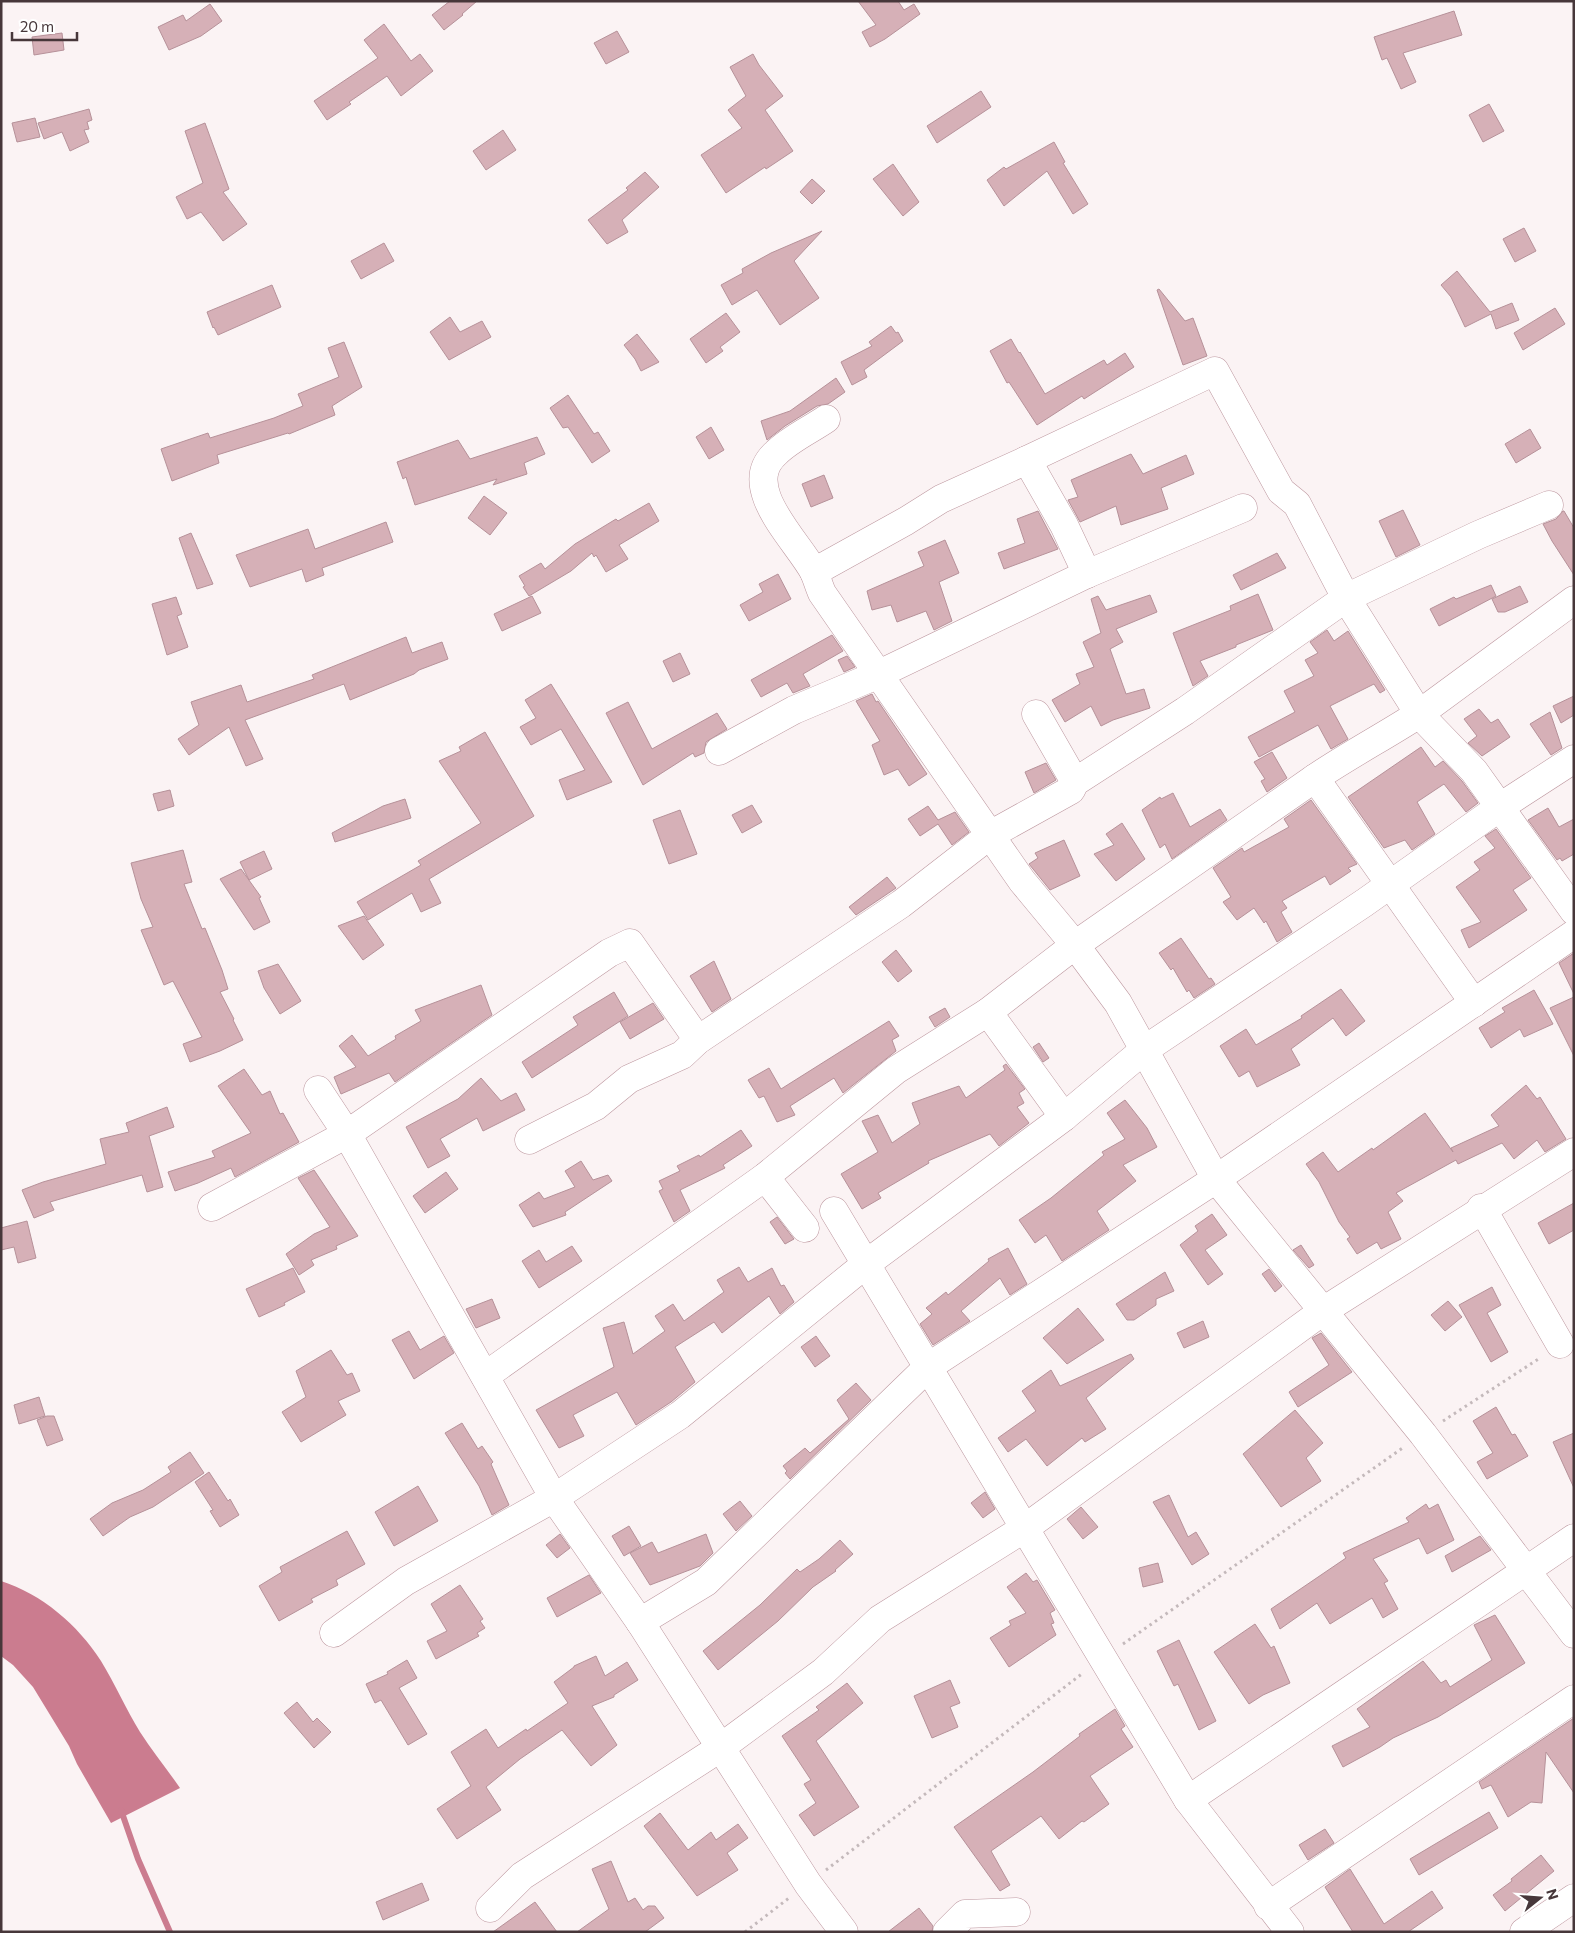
<svg xmlns="http://www.w3.org/2000/svg" width="1575" height="1933" font-family="Commissioner,sans-serif">
<style>
.water{fill:#cb7c8f}
.lines{fill:none;stroke-linecap:round;stroke-linejoin:round}
.stream{stroke:#cb7c8f;stroke-width:6}
.building{fill:#d6b0b7;stroke:#b69199}
.minor-casing{stroke:#bd979f;stroke-width:29}
.path{stroke:#c4b9bb;stroke-width:3;stroke-dasharray:2.5 4;stroke-linecap:butt}
.minor{stroke:#fff;stroke-width:28}
</style>
<rect width="100%" height="100%" fill="#fbf3f4"/>
<path class="water" d="M 1,1581 C 42,1594 78,1625 101,1661 C 115,1684 126,1709 140,1732 C 152,1751 167,1769 180,1788 L 111,1823 L 77,1764 L 69,1746 L 33,1687 L 13,1665 L 1,1656 Z"/>
<g class="lines">
<polyline class="stream" points="121,1810 138,1859 170,1932"/>
</g>
<g class="building">
<polygon points="450,1 477,1 462,14 463,15 444,30 432,15"/>
<polygon points="858,1 898,1 904,10 914,4 920,14 885,39 870,47 862,32 876,25"/>
<polygon points="210,4 222,21 201,36 169,50 158,27 183,15 186,21"/>
<polygon points="1454,11 1462,35 1403,53 1416,82 1401,89 1387,58 1382,60 1374,37"/>
<polygon points="384,24 411,61 420,54 433,71 401,96 387,76 349,102 351,104 327,120 314,101 378,58 364,40"/>
<polygon points="617,31 629,52 606,64 594,43"/>
<polygon points="62,33 64,50 34,55 32,37"/>
<polygon points="753,54 759,65 783,96 765,110 793,151 766,169 765,167 726,193 701,155 742,128 728,110 746,96 730,67"/>
<polygon points="981,91 991,107 937,143 927,126"/>
<polygon points="1489,104 1504,131 1483,142 1469,115"/>
<polygon points="89,109 92,120 87,122 89,129 84,130 89,142 70,151 62,132 44,139 38,123"/>
<polygon points="35,118 40,137 17,142 12,123"/>
<polygon points="205,123 229,189 223,192 247,224 223,241 201,212 187,219 176,197 203,183 185,131"/>
<polygon points="503,130 516,150 486,170 473,151"/>
<polygon points="1054,142 1065,162 1063,163 1088,204 1073,214 1047,171 1004,206 987,180 1004,167 1006,169"/>
<polygon points="893,164 919,202 903,216 873,179"/>
<polygon points="645,172 659,187 622,220 628,232 607,244 588,220 628,190 626,188"/>
<polygon points="812,179 825,191 812,204 800,192"/>
<polygon points="1524,228 1536,251 1515,262 1503,239"/>
<polygon points="822,231 794,261 819,298 780,325 757,290 732,305 721,285 743,273 742,269 771,253"/>
<polygon points="384,243 394,261 361,279 351,261"/>
<polygon points="1457,271 1490,312 1512,303 1519,320 1496,329 1491,314 1465,327 1451,297 1441,285"/>
<polygon points="272,285 281,307 218,335 214,327 213,328 207,312"/>
<polygon points="1159,289 1185,321 1193,318 1207,356 1183,365 1157,290"/>
<polygon points="1555,308 1565,324 1523,350 1514,333"/>
<polygon points="726,313 740,332 720,347 723,351 706,363 690,339"/>
<polygon points="450,317 460,332 482,321 491,337 449,360 430,332"/>
<polygon points="891,326 896,333 898,332 903,341 864,370 867,377 852,385 841,362 872,346 869,342"/>
<polygon points="637,334 659,362 641,371 635,359 624,345"/>
<polygon points="1011,339 1019,353 1020,352 1045,394 1104,360 1107,365 1125,353 1134,367 1084,399 1082,396 1037,425 1009,382 1007,383 990,351"/>
<polygon points="344,342 362,387 332,406 335,415 289,434 288,433 217,455 219,463 172,481 161,449 208,433 210,438 274,418 303,406 298,394 339,377 328,348"/>
<polygon points="836,378 845,392 828,404 817,406 785,426 767,440 761,421 790,411"/>
<polygon points="568,395 594,434 598,432 610,451 592,463 568,427 563,428 550,408"/>
<polygon points="711,427 724,450 709,459 696,437"/>
<polygon points="1530,429 1541,448 1516,463 1505,444"/>
<polygon points="537,437 545,454 524,463 527,474 493,485 497,479 415,505 406,477 403,479 397,462 458,440 470,459"/>
<polygon points="1131,454 1143,474 1186,455 1194,474 1161,488 1168,509 1121,525 1116,506 1080,522 1068,500 1078,497 1071,480"/>
<polygon points="824,475 833,498 811,507 802,484"/>
<polygon points="484,496 507,513 490,535 468,518"/>
<polygon points="649,503 659,521 619,545 628,559 606,572 596,555 594,557 592,553 571,571 529,596 523,587 525,586 519,576 541,563 545,569 575,544 616,519 618,521"/>
<polygon points="1403,510 1420,545 1396,557 1379,521"/>
<polygon points="1038,511 1058,549 1004,569 998,553 1025,543 1017,519"/>
<polygon points="1563,511 1564,511 1574,528 1574,575 1552,541 1543,524 1556,519"/>
<polygon points="386,522 393,542 322,568 324,575 306,582 302,569 250,587 236,555 308,529 315,549"/>
<polygon points="191,533 213,584 197,589 179,538"/>
<polygon points="945,540 959,573 939,582 952,621 934,630 926,611 897,622 891,605 872,610 867,591 924,566 918,552"/>
<polygon points="1277,553 1286,568 1241,590 1233,575"/>
<polygon points="778,574 791,599 749,621 740,605 763,592 759,584"/>
<polygon points="1491,585 1496,596 1439,626 1430,609 1454,597 1456,599"/>
<polygon points="1520,586 1528,602 1505,612 1498,612 1492,599"/>
<polygon points="1258,594 1273,630 1236,645 1236,647 1200,661 1208,676 1193,686 1173,633 1231,610 1230,606"/>
<polygon points="1150,595 1157,612 1116,629 1123,642 1110,649 1126,694 1144,689 1150,708 1113,720 1101,726 1091,706 1065,722 1052,700 1080,684 1076,674 1094,667 1083,642 1101,633 1091,599 1098,596 1106,610"/>
<polygon points="532,596 541,613 502,631 494,614"/>
<polygon points="176,597 182,614 177,616 188,647 167,655 152,604"/>
<polygon points="1327,630 1334,641 1348,631 1385,690 1380,693 1374,684 1330,706 1348,739 1331,749 1318,725 1259,757 1248,737 1295,712 1284,691 1314,676 1305,660 1318,653 1310,642"/>
<polygon points="832,635 843,651 803,674 810,686 793,693 787,683 761,697 751,680"/>
<polygon points="406,637 412,653 442,642 448,659 419,670 414,674 350,700 344,684 245,720 263,759 246,766 229,727 189,755 178,739 199,725 191,702 241,685 247,702 314,679 312,675"/>
<polygon points="680,653 690,674 673,682 663,661"/>
<polygon points="847,656 855,667 844,672 838,660"/>
<polygon points="551,684 612,782 567,800 559,780 585,770 561,729 531,745 520,727 536,718 525,700"/>
<polygon points="872,694 876,702 878,701 927,774 909,786 898,769 884,775 872,745 880,741 856,701"/>
<polygon points="1574,696 1574,715 1561,723 1553,706"/>
<polygon points="628,702 652,749 717,713 727,729 706,742 704,753 695,757 693,753 643,785 606,713"/>
<polygon points="1479,709 1491,723 1498,719 1510,737 1482,756 1468,743 1477,736 1464,719"/>
<polygon points="1550,712 1562,748 1551,755 1530,724"/>
<polygon points="485,732 534,816 429,879 441,903 421,912 412,893 368,920 357,902 421,865 418,861 481,823 439,761 461,751 459,747"/>
<polygon points="1421,747 1435,767 1443,761 1462,781 1478,803 1466,812 1444,784 1417,802 1435,834 1412,850 1405,840 1384,848 1348,797"/>
<polygon points="1272,752 1287,778 1267,792 1261,781 1265,779 1254,762"/>
<polygon points="1046,763 1056,780 1034,793 1025,772"/>
<polygon points="170,790 174,806 158,811 153,794"/>
<polygon points="1173,793 1190,827 1220,809 1227,820 1172,859 1165,844 1160,848 1142,810 1160,797 1161,799"/>
<polygon points="405,799 411,818 335,842 332,833 383,806"/>
<polygon points="1311,800 1357,864 1348,868 1351,871 1330,885 1325,876 1282,901 1287,908 1281,912 1292,932 1277,942 1266,921 1264,923 1254,908 1237,920 1223,902 1231,897 1213,868 1242,848 1244,852 1289,827 1284,819"/>
<polygon points="752,805 762,822 742,833 732,815"/>
<polygon points="928,806 938,820 955,812 969,832 952,845 938,824 920,836 908,819"/>
<polygon points="1548,808 1559,827 1574,819 1574,854 1562,861 1560,858 1557,860 1528,820"/>
<polygon points="680,810 697,854 669,864 653,820"/>
<polygon points="1122,823 1145,859 1116,881 1094,854 1114,845 1106,834"/>
<polygon points="1496,829 1531,878 1513,890 1527,910 1469,948 1461,930 1481,922 1456,887 1480,870 1474,862 1495,848 1485,836"/>
<polygon points="1064,840 1080,876 1050,890 1029,864 1038,858 1035,853"/>
<polygon points="183,850 192,882 184,884 202,929 205,928 222,970 228,989 220,992 234,1019 233,1020 243,1040 220,1051 190,1062 183,1044 202,1037 173,981 164,985 141,930 153,927 141,899 131,863"/>
<polygon points="264,851 272,869 249,880 240,862"/>
<polygon points="241,869 261,897 259,898 270,922 254,930 220,879"/>
<polygon points="887,877 896,888 856,915 849,907"/>
<polygon points="364,916 384,945 363,960 338,926"/>
<polygon points="1181,938 1209,979 1211,978 1215,984 1194,998 1189,990 1187,992 1173,968 1171,970 1159,953"/>
<polygon points="896,950 912,971 898,982 882,962"/>
<polygon points="1574,953 1574,994 1559,963"/>
<polygon points="714,961 731,999 712,1012 690,976"/>
<polygon points="278,964 301,1001 280,1014 264,988 258,971"/>
<polygon points="481,985 492,1015 395,1082 389,1073 341,1094 334,1077 356,1067 339,1046 352,1035 368,1056 396,1039 395,1036 421,1021 415,1010"/>
<polygon points="1341,989 1365,1021 1346,1036 1333,1018 1291,1049 1300,1065 1257,1087 1249,1071 1239,1077 1220,1046 1246,1029 1256,1045 1302,1018 1301,1016"/>
<polygon points="1534,990 1553,1024 1524,1037 1520,1029 1491,1048 1479,1028 1505,1012 1502,1008"/>
<polygon points="614,992 628,1016 532,1078 522,1062 578,1025 573,1017"/>
<polygon points="1574,997 1574,1056 1550,1008"/>
<polygon points="653,1003 664,1019 630,1039 620,1022"/>
<polygon points="945,1008 950,1017 935,1027 929,1017"/>
<polygon points="889,1021 899,1036 892,1040 896,1051 843,1093 834,1078 790,1106 795,1115 777,1122 764,1096 759,1098 748,1080 769,1068 781,1089"/>
<polygon points="1039,1043 1049,1058 1043,1062 1033,1047"/>
<polygon points="1006,1064 1025,1089 1019,1093 1024,1103 1017,1107 1029,1123 999,1146 990,1134 928,1161 929,1163 878,1193 881,1198 862,1209 841,1174 878,1152 862,1121 878,1115 892,1143 920,1124 912,1103 959,1086 966,1098 1005,1070 1003,1066"/>
<polygon points="244,1069 262,1095 270,1091 280,1114 283,1113 299,1142 235,1177 231,1168 198,1183 175,1191 168,1172 215,1157 212,1151 251,1133 218,1086"/>
<polygon points="481,1078 501,1101 516,1093 525,1110 483,1131 477,1118 440,1139 450,1156 428,1168 406,1127 458,1099"/>
<polygon points="1526,1085 1537,1099 1540,1097 1566,1139 1545,1152 1537,1140 1514,1159 1502,1143 1458,1164 1456,1160 1396,1193 1403,1201 1388,1212 1401,1239 1381,1249 1377,1242 1357,1254 1347,1239 1350,1237 1339,1222 1319,1182 1306,1164 1323,1152 1338,1172 1372,1148 1373,1150 1425,1113 1453,1152 1451,1148 1499,1126 1491,1115"/>
<polygon points="1125,1100 1147,1128 1157,1147 1123,1165 1136,1181 1097,1211 1109,1230 1062,1261 1046,1235 1035,1243 1019,1220 1051,1198 1104,1155 1102,1152 1125,1139 1107,1113"/>
<polygon points="167,1107 174,1127 149,1136 163,1187 147,1192 142,1175 50,1202 54,1210 34,1218 22,1190 43,1182 106,1164 100,1139 129,1132 126,1123"/>
<polygon points="741,1130 752,1146 723,1165 725,1168 680,1190 690,1211 674,1222 659,1191 663,1189 659,1181 680,1171 677,1166 699,1155 700,1157"/>
<polygon points="581,1161 593,1180 608,1175 612,1181 565,1212 566,1215 533,1227 519,1205 539,1192 544,1199 575,1187 565,1171"/>
<polygon points="314,1170 358,1236 336,1246 337,1249 311,1260 314,1265 299,1275 286,1254 314,1234 330,1227 298,1178"/>
<polygon points="446,1172 458,1189 425,1213 413,1196"/>
<polygon points="1574,1203 1574,1230 1549,1244 1538,1223"/>
<polygon points="1212,1214 1227,1235 1205,1250 1223,1274 1208,1285 1180,1245 1198,1231 1195,1226"/>
<polygon points="777,1217 794,1239 785,1244 770,1222"/>
<polygon points="27,1221 36,1258 18,1263 14,1247 1,1250 1,1228"/>
<polygon points="1301,1245 1314,1265 1309,1268 1293,1250"/>
<polygon points="572,1246 582,1261 539,1288 522,1261 539,1250 546,1262"/>
<polygon points="1008,1248 1027,1284 1010,1295 1000,1278 961,1311 970,1321 933,1345 920,1324 932,1314 926,1308 946,1292 948,1295 989,1261 988,1259"/>
<polygon points="739,1267 748,1282 772,1268 781,1286 784,1285 794,1302 780,1314 769,1296 722,1333 714,1322 675,1347 695,1382 671,1402 636,1425 617,1392 573,1415 584,1436 559,1448 536,1410 614,1367 603,1328 624,1322 633,1354 665,1331 655,1316 673,1304 684,1321 724,1292 717,1280"/>
<polygon points="293,1268 305,1292 284,1303 285,1305 259,1317 246,1289"/>
<polygon points="1269,1269 1282,1286 1275,1292 1262,1274"/>
<polygon points="1165,1272 1174,1291 1156,1299 1156,1305 1134,1320 1127,1320 1116,1304"/>
<polygon points="1492,1287 1501,1305 1487,1313 1508,1352 1491,1362 1459,1305"/>
<polygon points="492,1299 500,1318 476,1328 466,1309"/>
<polygon points="1448,1301 1462,1317 1445,1331 1431,1315"/>
<polygon points="1078,1308 1104,1340 1067,1364 1043,1338"/>
<polygon points="1203,1321 1209,1337 1184,1348 1177,1333"/>
<polygon points="409,1331 420,1350 444,1336 454,1353 414,1379 392,1340"/>
<polygon points="1321,1333 1352,1372 1298,1407 1289,1392 1329,1365 1312,1338"/>
<polygon points="816,1336 830,1356 815,1367 801,1347"/>
<polygon points="331,1350 347,1375 352,1373 360,1391 338,1401 346,1415 301,1442 282,1412 306,1397 296,1371"/>
<polygon points="1131,1354 1134,1359 1086,1398 1106,1429 1085,1442 1082,1438 1047,1466 1026,1439 1008,1452 998,1438 1036,1411 1022,1391 1051,1370 1060,1386"/>
<polygon points="856,1383 871,1400 790,1479 785,1473 787,1471 783,1466 805,1448 810,1453 849,1419 837,1400"/>
<polygon points="39,1397 45,1416 19,1424 14,1405"/>
<polygon points="1496,1407 1512,1435 1515,1434 1528,1456 1487,1479 1477,1462 1493,1453 1473,1421"/>
<polygon points="1295,1410 1323,1443 1306,1458 1321,1481 1281,1507 1243,1454"/>
<polygon points="47,1416 54,1416 63,1440 47,1446 37,1420"/>
<polygon points="462,1423 478,1449 482,1446 493,1462 491,1464 509,1505 492,1515 479,1486 445,1433"/>
<polygon points="1574,1433 1574,1488 1553,1442"/>
<polygon points="190,1452 204,1473 153,1507 130,1517 103,1536 90,1519 112,1503 143,1490 171,1472 168,1467"/>
<polygon points="209,1472 228,1501 230,1499 239,1515 220,1527 210,1511 213,1510 195,1482"/>
<polygon points="418,1486 438,1521 394,1546 375,1512"/>
<polygon points="985,1492 995,1509 983,1518 971,1503"/>
<polygon points="1169,1495 1188,1537 1196,1532 1209,1554 1192,1565 1153,1502"/>
<polygon points="740,1501 752,1516 736,1531 723,1514"/>
<polygon points="1426,1504 1429,1509 1438,1504 1454,1540 1427,1554 1419,1538 1373,1559 1388,1581 1384,1583 1398,1609 1383,1618 1372,1598 1330,1624 1317,1603 1280,1629 1271,1609 1346,1558 1343,1553 1409,1522 1406,1518"/>
<polygon points="1081,1507 1098,1527 1083,1539 1067,1519"/>
<polygon points="629,1526 641,1546 624,1556 612,1536"/>
<polygon points="347,1531 365,1564 336,1580 338,1585 311,1599 313,1602 279,1621 259,1586 282,1572 280,1567"/>
<polygon points="560,1534 570,1548 557,1558 546,1545"/>
<polygon points="706,1534 713,1553 700,1566 650,1585 630,1553 652,1542 658,1553"/>
<polygon points="1480,1536 1491,1550 1452,1572 1445,1556"/>
<polygon points="840,1540 853,1554 835,1570 836,1571 813,1587 778,1621 718,1670 703,1651 760,1605 797,1569 800,1572 819,1559"/>
<polygon points="1158,1563 1163,1582 1143,1587 1139,1568"/>
<polygon points="1026,1573 1033,1582 1037,1580 1055,1610 1050,1613 1054,1623 1051,1624 1056,1635 1009,1667 990,1638 1011,1625 1009,1621 1026,1613 1007,1587"/>
<polygon points="589,1575 601,1593 557,1617 547,1598"/>
<polygon points="460,1585 483,1619 480,1621 485,1628 477,1633 479,1636 436,1659 427,1641 447,1631 431,1604"/>
<polygon points="1495,1615 1525,1663 1438,1717 1393,1738 1380,1747 1343,1767 1332,1746 1370,1727 1357,1709 1423,1661 1441,1683 1446,1680 1450,1687 1492,1660 1474,1625"/>
<polygon points="1255,1624 1271,1648 1274,1646 1290,1683 1263,1695 1249,1704 1214,1652"/>
<polygon points="1179,1640 1216,1721 1199,1730 1178,1684 1174,1686 1157,1651"/>
<polygon points="596,1656 605,1676 627,1662 638,1680 614,1695 614,1697 592,1706 617,1745 591,1766 562,1730 520,1759 486,1787 501,1810 457,1839 437,1809 471,1786 451,1752 486,1729 498,1748 526,1729 527,1731 568,1703 554,1682 574,1667 574,1666"/>
<polygon points="407,1660 417,1678 399,1688 427,1734 408,1745 381,1700 375,1703 366,1684 388,1674 387,1672"/>
<polygon points="950,1680 960,1703 950,1707 958,1727 932,1738 914,1696"/>
<polygon points="847,1683 863,1703 816,1741 859,1807 814,1836 799,1815 816,1803 804,1784 811,1780 782,1736 819,1710 816,1707"/>
<polygon points="297,1702 313,1722 317,1718 331,1732 314,1748 284,1713"/>
<polygon points="1115,1709 1125,1726 1121,1729 1133,1747 1090,1776 1109,1804 1084,1822 1082,1821 1059,1839 1041,1816 991,1851 1010,1885 1000,1891 954,1827 1033,1772 1080,1736 1079,1734"/>
<polygon points="1574,1718 1574,1793 1546,1752 1542,1803 1531,1802 1508,1817 1491,1785 1482,1789 1479,1782"/>
<polygon points="1489,1812 1498,1828 1419,1875 1410,1859"/>
<polygon points="660,1813 688,1850 711,1832 716,1840 738,1824 748,1838 727,1853 738,1870 697,1896 644,1826"/>
<polygon points="1325,1829 1334,1843 1308,1860 1299,1845"/>
<polygon points="1541,1855 1554,1871 1505,1911 1493,1895 1512,1881 1511,1879"/>
<polygon points="611,1861 628,1902 635,1898 643,1910 648,1906 655,1906 664,1918 645,1932 577,1932 609,1909 592,1869"/>
<polygon points="1350,1869 1384,1924 1432,1891 1443,1908 1408,1932 1353,1932 1325,1887"/>
<polygon points="422,1883 429,1900 383,1920 376,1902"/>
<polygon points="535,1902 557,1932 493,1932"/>
<polygon points="919,1908 933,1926 932,1932 888,1932"/>
</g>
<g class="lines">
<defs>
<g id="minor">
<path d="M 826,419 C 810,430 790,439 776,453 C 738,487 797,540 814,572 C 817,579 819,586 822,593 L 1022,881 L 1075,945 L 1118,1003 L 1216,1179 L 1423,1434 L 1574,1634"/>
<polyline points="1027,460 1064,525 1087,574"/>
<polyline points="814,572 906,521 941,499 1027,460 1215,371 1281,491 1297,504 1346,598 1419,714 1474,771 1574,911"/>
<polyline points="1036,714 1075,782"/>
<polyline points="719,751 794,710 877,675 1087,574 1243,508"/>
<polyline points="1315,778 1474,1003"/>
<polyline points="988,1012 1064,1117"/>
<polyline points="318,1090 347,1134 554,1498 640,1622 808,1884 844,1932"/>
<polyline points="529,1140 596,1106 629,1079 682,1055 698,1040 901,904 990,835 1071,790 1075,782 1185,711 1346,598 1478,535 1549,505"/>
<polyline points="765,1177 805,1228"/>
<polyline points="212,1207 347,1134 609,953 630,943 698,1040"/>
<polyline points="1481,1208 1483,1210 1560,1344"/>
<polyline points="834,1211 1188,1800 1290,1932"/>
<path d="M 485,1376 L 765,1177 L 896,1070 L 988,1012 L 1075,945 L 1315,778 C 1349,755 1385,736 1419,714 L 1574,600"/>
<polyline points="640,1622 706,1582 928,1367 1216,1179 1574,934"/>
<polyline points="334,1633 406,1581 554,1498 680,1415 866,1264 1064,1117 1144,1050 1364,903 1500,807 1574,759"/>
<polyline points="1188,1800 1574,1538"/>
<polyline points="1268,1906 1574,1699"/>
<polyline points="490,1908 522,1876 720,1748 823,1672 880,1619 1025,1528 1323,1311 1574,1152"/>
<polyline points="947,1932 965,1914 1016,1912"/>
<polyline points="1524,1932 1574,1898"/>
</g>
</defs>
<use href="#minor" class="minor-casing"/>
<g class="path">
<polyline points="1443,1421 1540,1358"/>
<polyline points="1123,1644 1404,1447"/>
<polyline points="826,1870 1083,1673"/>
<polyline points="745,1932 789,1898"/>
</g>
<use href="#minor" class="minor"/>
</g>
<rect width="1575" height="1933" fill="none" stroke="#47373a" stroke-width="5"/>
<g transform="translate(1540 1898) rotate(73)" stroke="#ffffff" stroke-width="4" paint-order="stroke">
<path d="M0-4L9 19L0 12L-9 19Z" fill="#47373a"/>
<text y="-8" font-size="14" font-weight="bold" text-anchor="middle" fill="#47373a">N</text>
</g>
<path d="M12 32v8h65v-8" fill="none" stroke="#47373a" stroke-width="2.5"/>
<text x="20" y="32" font-size="15" fill="#47373a" stroke="#ffffff" stroke-width="4" paint-order="stroke">20 m</text>
</svg>
